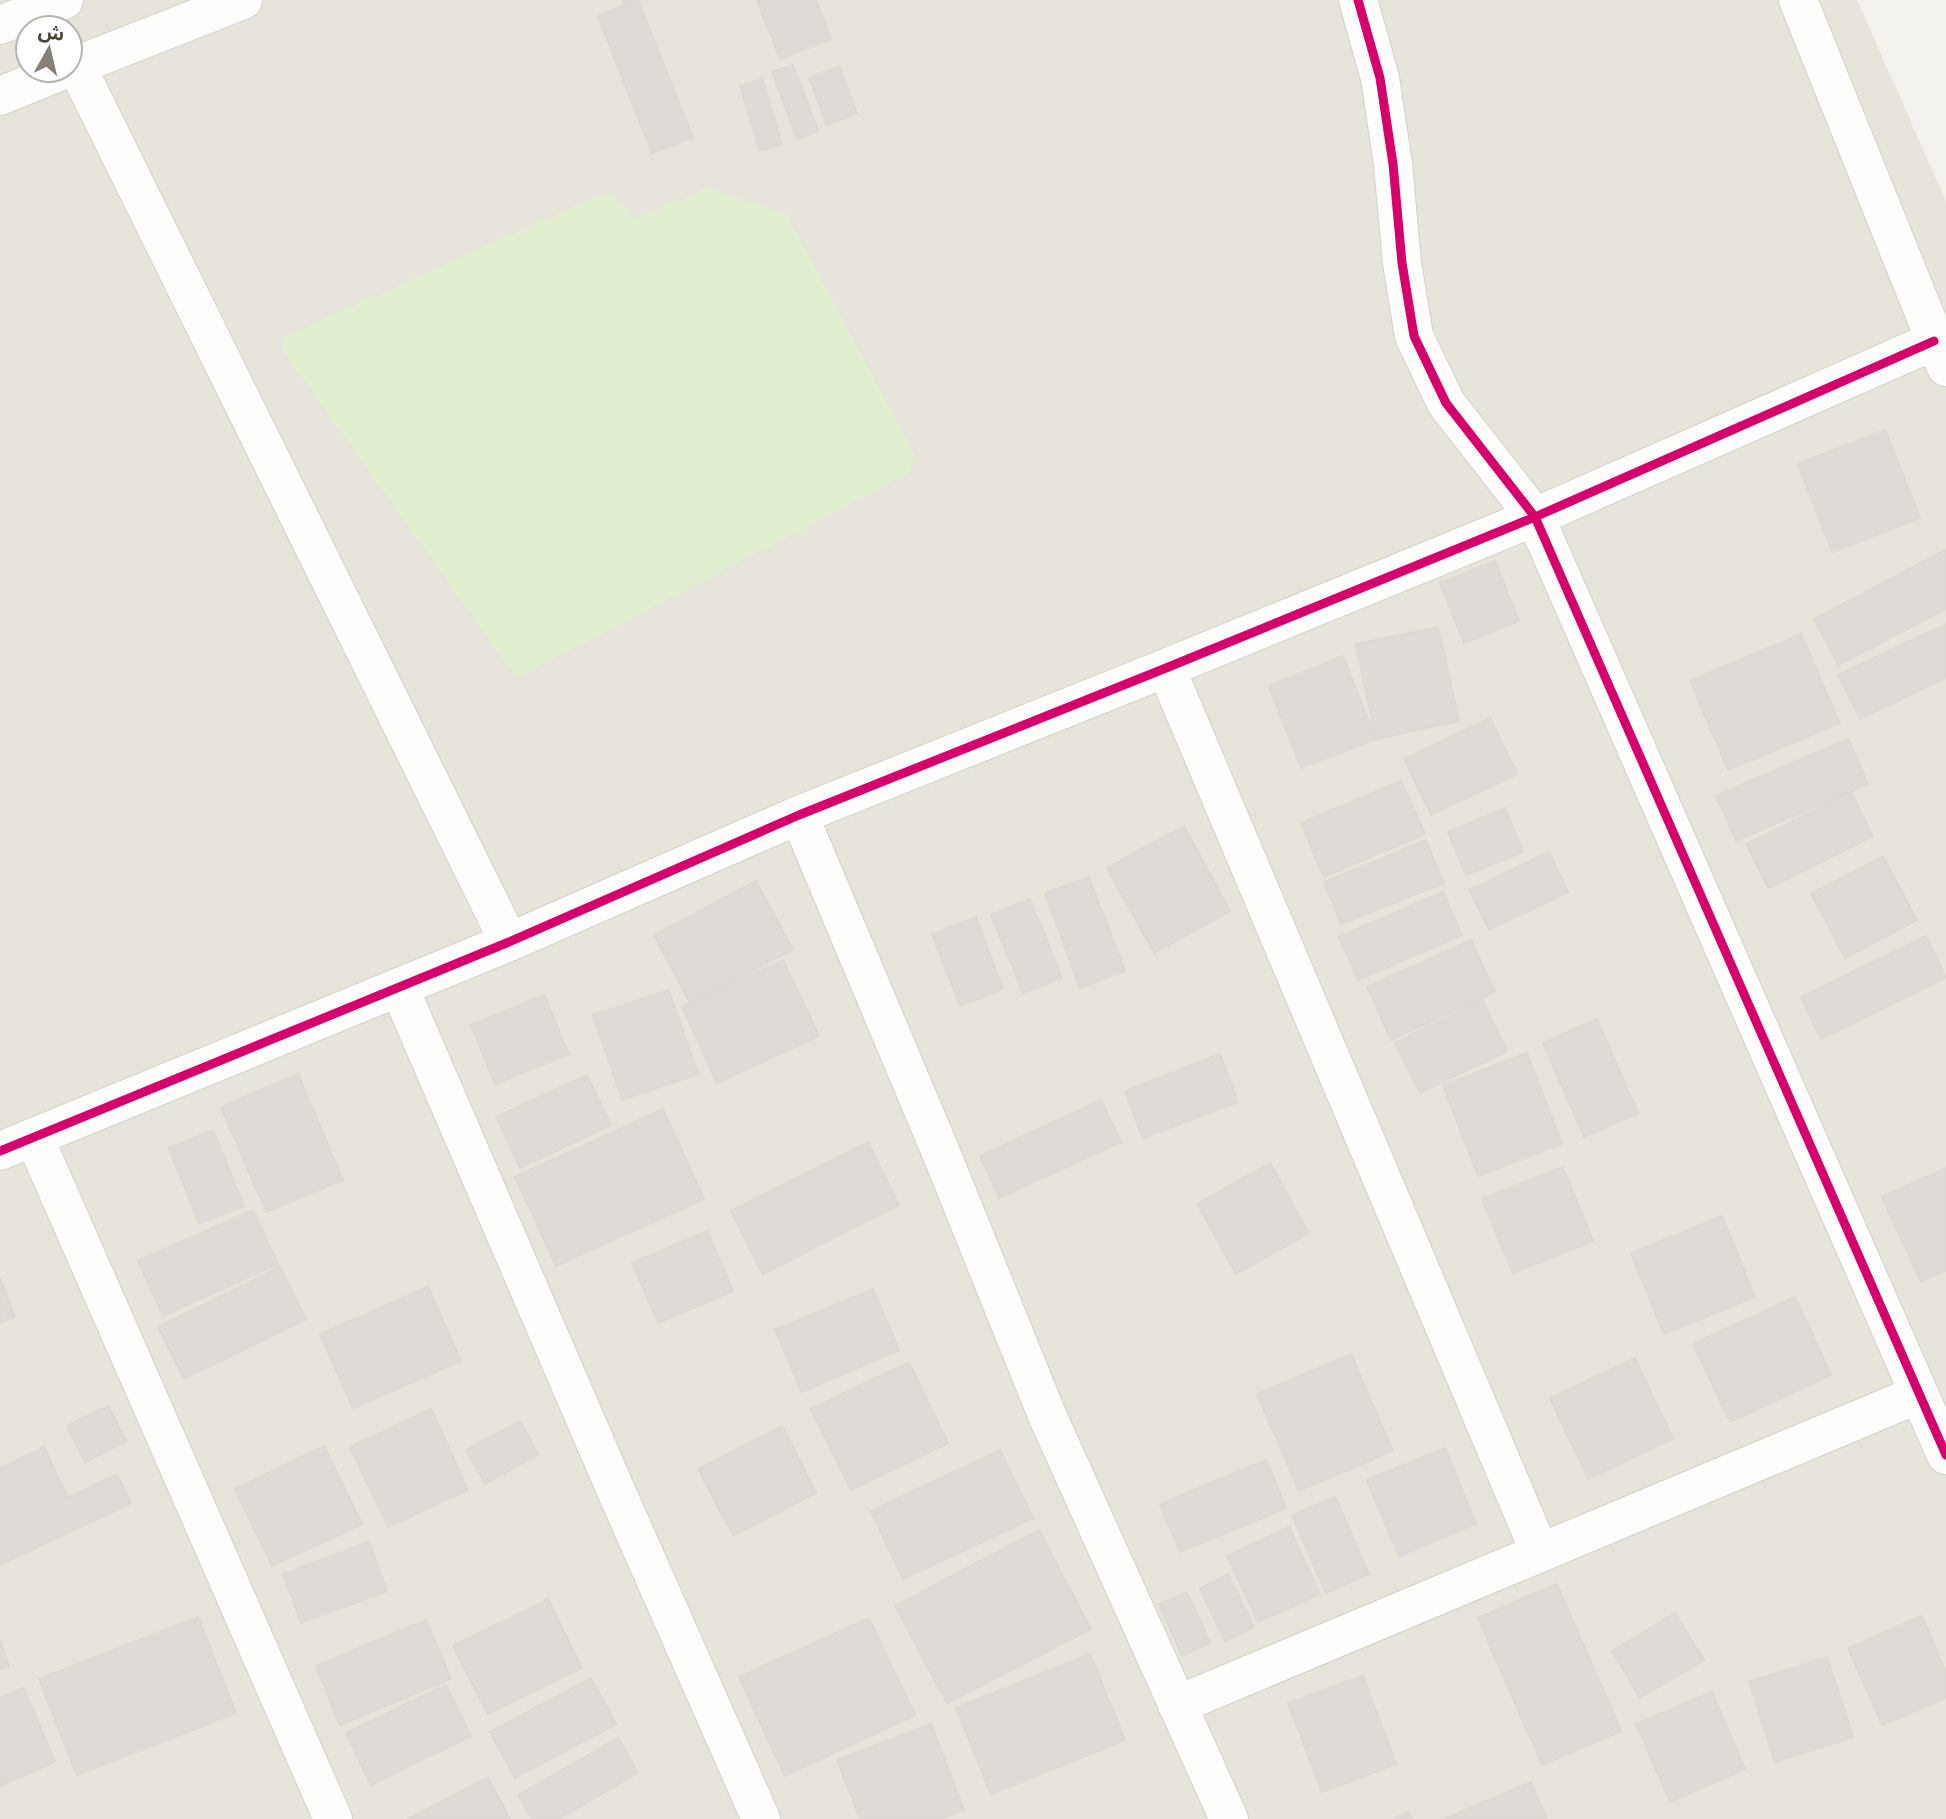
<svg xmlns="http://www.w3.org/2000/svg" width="1946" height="1819" font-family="Manrope,'Noto Sans Arabic',sans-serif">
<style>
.residential{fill:#e7e4dc;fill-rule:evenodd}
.green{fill:#e1eecf}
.building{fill:#dedbd6;stroke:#dcd9d4;stroke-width:2}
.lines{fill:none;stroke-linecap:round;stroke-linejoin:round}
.minor-casing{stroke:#d2d0cb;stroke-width:40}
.tertiary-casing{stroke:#d2d0cb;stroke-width:40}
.minor{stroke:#fdfdfc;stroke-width:38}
.tertiary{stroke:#fdfdfc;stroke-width:38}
.cycleway-casing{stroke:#fff;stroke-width:13}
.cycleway{stroke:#d6006c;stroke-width:9}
</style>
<rect width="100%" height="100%" fill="#f4f2ee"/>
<path class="residential" d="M 0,0 L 1857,0 L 1946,201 L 1946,1819 L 0,1819 ZM 28,28 L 70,28 L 70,70 L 28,70 Z"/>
<polygon class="green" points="707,188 787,215 915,456 910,473 523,675 513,673 282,349 284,337 597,196 612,194 632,216 638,218"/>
<g class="building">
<polygon points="623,0 638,0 693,138 652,153 598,16 625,5"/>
<polygon points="757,0 816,0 831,39 780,59"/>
<polygon points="793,65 818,131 797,139 772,72"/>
<polygon points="839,66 857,113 827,125 809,78"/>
<polygon points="762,79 782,144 760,151 740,86"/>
<polygon points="1885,430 1920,518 1832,552 1798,464"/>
<polygon points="1946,550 1946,609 1838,665 1814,619"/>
<polygon points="1495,561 1519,621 1464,643 1440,583"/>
<polygon points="1946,624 1946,678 1860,719 1838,675"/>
<polygon points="1438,627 1459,721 1376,739 1356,644"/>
<polygon points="1801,634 1840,723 1728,770 1690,681"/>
<polygon points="1343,656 1376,739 1301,768 1269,686"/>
<polygon points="1490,718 1517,774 1431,815 1404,759"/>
<polygon points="1848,739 1868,784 1736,841 1716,796"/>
<polygon points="1401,781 1425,834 1324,877 1301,823"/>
<polygon points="1851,792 1873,836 1768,888 1746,844"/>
<polygon points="1505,808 1523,852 1466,875 1448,832"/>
<polygon points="1184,826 1230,911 1154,953 1107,868"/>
<polygon points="1426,840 1444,883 1341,924 1324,882"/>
<polygon points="1549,852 1568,892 1489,930 1469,890"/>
<polygon points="1883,856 1917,920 1845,958 1811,894"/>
<polygon points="1089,877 1125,971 1080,988 1045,893"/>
<polygon points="756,881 793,950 690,1003 654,935"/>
<polygon points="1443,892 1462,935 1358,980 1339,937"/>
<polygon points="1030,899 1062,978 1023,993 991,915"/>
<polygon points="976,917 1003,989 960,1006 932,934"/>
<polygon points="1926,936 1946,978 1821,1039 1801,997"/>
<polygon points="1471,940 1495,992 1391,1040 1367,987"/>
<polygon points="783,960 819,1036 717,1083 682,1007"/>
<polygon points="669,990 698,1074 622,1100 593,1015"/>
<polygon points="544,995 569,1054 495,1084 471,1025"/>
<polygon points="1482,1000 1507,1051 1420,1093 1395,1043"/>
<polygon points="1597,1019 1638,1113 1584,1137 1543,1043"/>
<polygon points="1527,1053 1562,1144 1478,1176 1443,1085"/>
<polygon points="1220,1054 1238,1102 1143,1138 1125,1091"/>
<polygon points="298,1074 343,1180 266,1212 221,1107"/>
<polygon points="587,1075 611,1125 520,1168 496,1117"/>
<polygon points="1101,1100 1121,1142 999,1198 980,1156"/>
<polygon points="663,1109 704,1199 556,1266 515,1177"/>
<polygon points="213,1130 244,1206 199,1223 169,1148"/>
<polygon points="868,1142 899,1205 763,1274 731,1211"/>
<polygon points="1270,1163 1309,1233 1236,1274 1197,1204"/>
<polygon points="1563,1167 1593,1241 1513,1273 1482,1199"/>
<polygon points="1946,1168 1946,1271 1921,1282 1882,1197"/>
<polygon points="253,1210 278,1264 163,1316 138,1261"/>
<polygon points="1722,1216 1755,1297 1664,1334 1631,1253"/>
<polygon points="707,1231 733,1291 658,1323 632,1263"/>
<polygon points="280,1267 306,1319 184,1379 158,1327"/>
<polygon points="0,1278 15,1317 0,1323"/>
<polygon points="428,1287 461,1361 353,1408 320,1334"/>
<polygon points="873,1289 899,1350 802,1392 775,1330"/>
<polygon points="1795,1297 1831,1375 1730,1422 1693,1344"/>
<polygon points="1351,1354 1393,1451 1299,1491 1257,1394"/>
<polygon points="1635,1358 1673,1439 1588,1479 1550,1398"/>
<polygon points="909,1362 948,1443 851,1490 811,1409"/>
<polygon points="108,1406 126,1441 85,1462 67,1426"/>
<polygon points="431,1409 468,1490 388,1527 350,1447"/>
<polygon points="520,1421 538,1454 485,1484 466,1450"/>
<polygon points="782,1426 816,1493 733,1536 698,1469"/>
<polygon points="324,1446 362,1524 272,1566 235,1489"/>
<polygon points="44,1447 68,1498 117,1474 131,1503 0,1565 0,1468"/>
<polygon points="1445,1448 1476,1524 1399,1556 1367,1480"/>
<polygon points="1000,1450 1033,1518 903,1579 871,1511"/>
<polygon points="1266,1460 1286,1508 1180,1552 1160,1504"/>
<polygon points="1335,1497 1369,1574 1326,1593 1292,1515"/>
<polygon points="1289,1527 1320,1594 1258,1622 1227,1556"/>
<polygon points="1039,1530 1091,1629 947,1703 895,1606"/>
<polygon points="369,1542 387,1591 301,1623 283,1574"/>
<polygon points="1228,1574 1254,1627 1225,1641 1200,1589"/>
<polygon points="1557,1584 1621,1731 1542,1765 1478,1618"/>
<polygon points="1187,1592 1210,1643 1182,1656 1159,1604"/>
<polygon points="548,1599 582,1668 488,1714 453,1646"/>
<polygon points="1675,1613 1704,1660 1640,1698 1612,1651"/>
<polygon points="1922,1616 1946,1672 1946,1698 1882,1725 1848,1648"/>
<polygon points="198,1617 236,1713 77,1775 39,1679"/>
<polygon points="869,1618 915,1715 785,1776 739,1677"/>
<polygon points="426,1620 451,1679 340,1725 316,1666"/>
<polygon points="0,1640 9,1666 0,1669"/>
<polygon points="1090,1654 1125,1740 991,1794 956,1708"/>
<polygon points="1827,1657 1853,1737 1775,1762 1749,1682"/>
<polygon points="1363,1676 1396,1764 1322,1792 1288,1703"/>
<polygon points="591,1678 616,1724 515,1778 490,1732"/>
<polygon points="446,1685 471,1736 371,1785 346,1733"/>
<polygon points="24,1688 55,1762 0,1786 0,1698"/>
<polygon points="1712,1692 1745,1769 1670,1802 1636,1724"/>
<polygon points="931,1724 964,1810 939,1819 860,1819 837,1760"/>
<polygon points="618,1738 638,1773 558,1819 532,1819 518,1795"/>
<polygon points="488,1777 510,1819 408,1819"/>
<polygon points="1531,1782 1547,1819 1444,1819"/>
<polygon points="1408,1812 1412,1819 1394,1819"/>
</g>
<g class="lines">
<defs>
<g id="minor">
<polyline points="1358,0 1380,78 1393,164 1402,263 1414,336 1446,403 1535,517 1946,1455"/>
<polyline points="76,65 509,942"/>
<polyline points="1166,668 1540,1553"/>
<polyline points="799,815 942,1155 1047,1415 1229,1819"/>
<polyline points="399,987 614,1486 761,1819"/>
<polyline points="34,1137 333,1819"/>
<polyline points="0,1151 509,942 799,815 1166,668 1535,517 1934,341"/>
<polyline points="1177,1705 1919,1394"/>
</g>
<g id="tertiary">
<polyline points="1798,0 1946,367"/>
<polyline points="0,25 64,0"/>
<polyline points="70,68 243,0"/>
<polyline points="0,96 64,70"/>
</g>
</defs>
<use href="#minor" class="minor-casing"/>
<use href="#tertiary" class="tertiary-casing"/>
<use href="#minor" class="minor"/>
<use href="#tertiary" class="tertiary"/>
<defs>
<g id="cycleway">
<polyline points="1358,0 1380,78 1393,164 1402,263 1414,336 1446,403 1535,517 1946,1455"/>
<polyline points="0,1151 509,942 799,815 1166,668 1535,517 1934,341"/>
</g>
</defs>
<use href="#cycleway" class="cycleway-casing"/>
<use href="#cycleway" class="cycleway"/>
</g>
<g transform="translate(49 49) rotate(8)"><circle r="33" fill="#ffffff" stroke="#b7b4b0" stroke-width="2"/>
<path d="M0-5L12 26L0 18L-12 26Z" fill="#868178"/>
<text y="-10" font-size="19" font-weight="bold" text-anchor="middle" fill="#4b4439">ش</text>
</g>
</svg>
